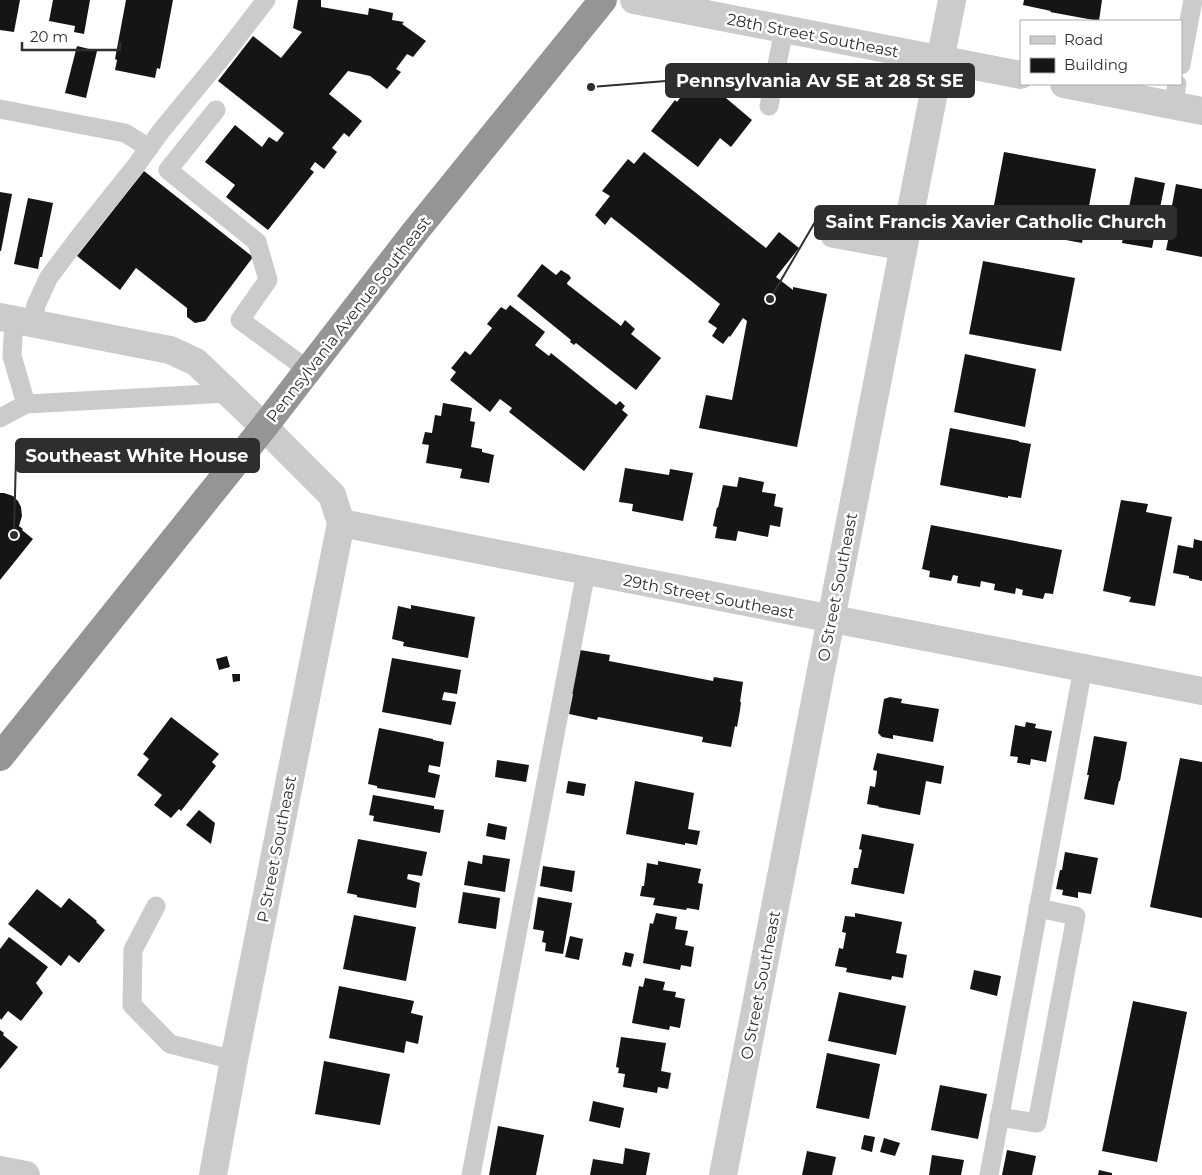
<svg xmlns="http://www.w3.org/2000/svg" width="1202" height="1175" font-family="Montserrat,sans-serif">
<style>
.building{fill:#151515}
.lines{fill:none;stroke-linecap:round;stroke-linejoin:round}
.lane{stroke:#cbcbcb;stroke-width:19}
.street{stroke:#cbcbcb;stroke-width:28}
.highway{stroke:#959595;stroke-width:28}
.labels{text-anchor:middle;stroke-width:5;stroke-linejoin:round;paint-order:stroke}
.street-label{font-size:16px;fill:#2e2e2e;stroke:#fff}
.leader{fill:none;stroke:#2e2e2e;stroke-width:2}
.callout-dot{fill:#2e2e2e;stroke:#fff;stroke-width:2}
.callout{fill:#2e2e2e;stroke:#2e2e2e;stroke-width:2}
.callout-label{font-size:18px;text-anchor:middle;font-weight:bold;fill:#fff}
</style>
<rect width="100%" height="100%" fill="#fff"/>
<g class="building">
<polygon points="0,0 20,0 14,32 0,30"/>
<polygon points="53,0 90,0 84,34 74,32 75,26 49,21"/>
<polygon points="126,0 173,0 160,69 157,68 155,78 115,70 117,60 115,59"/>
<polygon points="298,0 321,0 321,7 368,15 369,8 393,13 392,20 404,22 402,24 426,41 413,57 407,54 396,69 401,72 387,89 370,76 348,71 329,94 362,121 349,137 344,133 332,148 337,152 324,169 315,162 310,169 314,172 268,230 226,197 235,185 205,162 235,125 262,147 269,137 277,142 284,133 218,81 253,36 281,58 302,32 293,28"/>
<polygon points="1024,0 1102,0 1099,21 1050,12 1051,11 1023,5"/>
<polygon points="77,46 97,51 86,98 65,93"/>
<polygon points="696,76 706,83 707,82 752,120 731,147 720,138 698,167 651,131 675,100 677,102"/>
<polygon points="644,152 766,248 779,232 799,248 776,277 793,290 793,287 827,294 797,447 699,428 706,395 732,400 747,321 743,318 730,337 729,336 723,344 712,336 717,328 708,322 720,304 611,217 605,225 595,215 610,196 602,191 628,159 634,164"/>
<polygon points="1004,152 1096,169 1082,243 990,226"/>
<polygon points="144,171 253,257 205,321 195,323 187,317 187,308 136,268 120,290 77,256"/>
<polygon points="1135,177 1165,183 1152,248 1122,243"/>
<polygon points="1176,184 1202,189 1202,257 1166,250 1173,216 1170,216"/>
<polygon points="0,192 12,194 1,251 0,251"/>
<polygon points="28,198 53,203 42,257 40,257 38,269 14,264"/>
<polygon points="983,261 1075,278 1061,351 969,334"/>
<polygon points="542,264 556,275 561,270 569,275 571,278 567,283 567,284 621,326 625,320 635,329 631,334 661,358 636,390 576,343 574,345 570,342 571,340 517,296"/>
<polygon points="510,305 545,332 535,345 536,346 549,356 551,353 616,405 620,401 625,406 622,410 628,415 584,471 509,412 512,408 500,399 490,412 450,380 456,372 451,368 453,366 465,351 470,355 472,353 492,328 487,324 501,307 506,310"/>
<polygon points="965,354 1036,369 1025,427 954,412"/>
<polygon points="443,403 472,408 470,421 475,422 471,447 482,449 482,452 494,455 489,483 460,478 462,469 426,463 429,445 422,444 425,432 432,433 435,415 441,416"/>
<polygon points="950,428 1019,441 1019,442 1031,444 1021,498 1008,496 1008,498 940,485"/>
<polygon points="625,468 669,475 670,469 693,473 683,521 632,511 633,504 619,502"/>
<polygon points="739,477 764,482 762,492 776,494 774,506 783,508 780,527 770,525 768,537 738,531 736,541 715,538 717,527 713,526 717,507 718,508 723,485 737,487"/>
<polygon points="0,493 4,493 13,496 18,501 21,507 22,516 19,526 23,529 22,530 33,539 0,580"/>
<polygon points="1121,500 1148,504 1146,512 1172,517 1155,606 1129,602 1131,597 1103,591"/>
<polygon points="931,525 1062,550 1053,594 1045,593 1043,599 1022,595 1023,590 1016,588 1015,594 994,590 995,584 981,581 980,587 957,583 958,576 953,575 951,581 929,577 930,571 922,569"/>
<polygon points="1194,539 1202,541 1202,581 1189,578 1189,576 1173,573 1178,545 1193,548"/>
<polygon points="411,605 475,617 468,658 403,646 404,642 392,639 398,606 411,609"/>
<polygon points="580,650 610,655 609,661 713,681 714,677 743,682 740,702 741,702 740,710 737,727 735,726 731,747 702,742 703,737 598,717 597,720 569,714 573,694 570,693"/>
<polygon points="227,656 230,667 219,670 216,659"/>
<polygon points="392,658 461,670 457,694 444,692 442,700 456,702 451,725 382,712"/>
<polygon points="232,674 240,674 240,681 233,682"/>
<polygon points="890,697 902,699 901,703 939,709 933,742 893,735 893,739 882,737 878,733 884,699"/>
<polygon points="171,717 219,754 212,762 216,766 181,811 179,809 171,818 154,805 162,795 137,775 149,759 143,754"/>
<polygon points="1026,722 1036,724 1035,728 1052,731 1046,762 1031,759 1030,765 1019,763 1017,763 1018,757 1010,756 1015,725 1025,727"/>
<polygon points="379,728 433,739 433,740 444,742 440,767 429,765 428,772 440,775 435,798 377,788 377,786 368,784"/>
<polygon points="1094,736 1127,742 1120,781 1119,781 1114,805 1084,799 1089,775 1087,775"/>
<polygon points="877,753 944,766 941,784 926,781 920,815 878,807 879,806 867,804 870,786 875,787 877,772 877,771 873,770"/>
<polygon points="1180,758 1202,762 1202,918 1150,907"/>
<polygon points="497,760 529,765 526,782 495,777"/>
<polygon points="568,781 586,784 584,796 566,793"/>
<polygon points="635,781 694,793 688,829 700,831 697,845 685,843 685,845 626,834"/>
<polygon points="373,795 434,806 434,809 444,810 440,833 373,821 374,816 369,815"/>
<polygon points="199,810 215,823 211,844 186,825"/>
<polygon points="488,823 507,827 505,840 486,836"/>
<polygon points="862,834 914,844 904,894 851,884 854,868 858,868 862,850 859,849"/>
<polygon points="358,839 427,852 422,876 408,874 407,879 420,883 416,908 357,897 357,895 347,893"/>
<polygon points="1065,852 1098,858 1091,894 1078,892 1078,898 1062,895 1063,890 1056,889 1060,870 1062,870"/>
<polygon points="483,855 510,859 505,892 464,885 468,861 482,864"/>
<polygon points="658,861 701,869 698,883 703,884 699,910 687,908 686,910 653,905 655,898 640,896 642,886 644,886 647,863 658,865"/>
<polygon points="543,866 575,871 572,892 540,886"/>
<polygon points="37,889 61,908 69,898 97,921 96,922 105,930 79,963 69,955 61,966 8,924"/>
<polygon points="463,892 500,898 496,929 458,923"/>
<polygon points="538,897 572,903 563,954 545,951 546,943 542,942 544,931 533,929"/>
<polygon points="656,913 677,917 675,929 688,931 685,945 694,947 691,967 681,965 680,970 643,963 650,923 653,924"/>
<polygon points="855,913 902,922 896,953 907,955 903,978 892,976 891,980 846,972 847,968 835,966 839,948 843,949 846,933 842,932 845,916 855,917"/>
<polygon points="354,915 416,927 406,981 343,969"/>
<polygon points="570,936 583,939 579,960 565,957"/>
<polygon points="9,937 48,967 36,983 43,993 21,1021 8,1011 1,1020 0,1018 0,949"/>
<polygon points="625,952 634,954 631,967 622,965"/>
<polygon points="974,970 1001,976 997,996 970,989"/>
<polygon points="645,978 665,982 663,990 676,992 675,997 685,999 680,1028 670,1026 669,1030 632,1023 639,986 643,987"/>
<polygon points="339,986 414,1001 411,1013 423,1016 418,1044 406,1041 404,1053 329,1038"/>
<polygon points="839,992 906,1006 896,1055 828,1041"/>
<polygon points="1133,1001 1187,1012 1157,1162 1102,1151"/>
<polygon points="0,1030 4,1033 3,1035 18,1047 0,1069"/>
<polygon points="621,1037 666,1043 661,1071 671,1073 668,1089 658,1087 657,1093 623,1087 625,1074 618,1073 619,1068 616,1067"/>
<polygon points="827,1053 880,1064 869,1119 816,1108"/>
<polygon points="324,1061 390,1074 380,1125 315,1114"/>
<polygon points="940,1085 987,1094 978,1139 931,1130"/>
<polygon points="593,1101 624,1108 620,1128 589,1121"/>
<polygon points="498,1126 544,1135 536,1175 489,1175"/>
<polygon points="864,1135 875,1137 872,1152 861,1149"/>
<polygon points="884,1138 900,1143 895,1156 880,1152"/>
<polygon points="625,1148 650,1153 646,1175 590,1175 593,1159 623,1164"/>
<polygon points="1007,1150 1036,1156 1032,1175 1002,1175"/>
<polygon points="807,1151 836,1157 832,1175 802,1175"/>
<polygon points="932,1155 964,1160 961,1175 929,1175"/>
<polygon points="1099,1170 1112,1173 1112,1175 1098,1175"/>
</g>
<g class="lines">
<g class="lane">
<polyline points="1181,65 1193,0"/>
<polyline points="1173,105 1177,84"/>
<polyline points="769,106 784,29"/>
<polyline points="0,109 125,133 149,148"/>
<polyline points="216,110 168,170 257,242 268,280 240,320 308,370"/>
<polyline points="831,238 903,251"/>
<polyline points="14,320 12,356 26,404"/>
<polyline points="33,323 36,305 49,277 83,232 135,167 161,131 222,57 266,0"/>
<polyline points="0,418 26,404 228,393"/>
<polyline points="156,906 133,950 132,1005 170,1044 234,1060"/>
<polyline points="999,1117 1037,1123 1076,916 1038,908"/>
<polyline points="471,1175 586,572"/>
<polyline points="989,1175 1083,668"/>
</g>
<g class="street">
<polyline points="634,0 1021,75"/>
<polyline points="1064,84 1202,111"/>
<polyline points="0,317 170,350 196,362 264,427 332,495 341,523 234,1060 213,1175"/>
<polyline points="341,523 1202,691"/>
<polyline points="0,1170 26,1175"/>
<polyline points="723,1175 831,619 952,0"/>
</g>
<polyline class="highway" points="0,757 264,427 414,233 603,0"/>
</g>
<g class="labels">
<g class="street-label">
<text transform="translate(813 35) rotate(11)" y="6">28th Street Southeast</text>
<text transform="translate(348 319) rotate(-52)" y="6">Pennsylvania Avenue Southeast</text>
<text transform="translate(837 587) rotate(-79)" y="6">O Street Southeast</text>
<text transform="translate(709 596) rotate(11)" y="6">29th Street Southeast</text>
<text transform="translate(276 849) rotate(-79)" y="6">P Street Southeast</text>
<text transform="translate(760 985) rotate(-79)" y="6">O Street Southeast</text>
</g>
</g>
<path class="leader" d="M591 87L666 81M770 299L815 222M14 535L16 456"/>
<g class="callout-dot">
<circle cx="591" cy="87" r="5"/>
<circle cx="770" cy="299" r="5"/>
<circle cx="14" cy="535" r="5"/>
</g>
<g class="callout">
<rect x="666" y="64" width="308" height="33" rx="5"/>
<rect x="815" y="206" width="361" height="33" rx="5"/>
<rect x="16" y="439" width="243" height="33" rx="5"/>
</g>
<g class="callout-label">
<text x="820" y="87">Pennsylvania Av SE at 28 St SE</text>
<text x="996" y="228">Saint Francis Xavier Catholic Church</text>
<text x="137" y="462">Southeast White House</text>
</g>
<rect x="1020" y="20" width="162" height="65" fill="#ffffff" stroke="#ababab"/>
<rect x="1030" y="36" width="25" height="8" fill="#cbcbcb" stroke="#ababab"/>
<text x="1064" y="45" font-size="15" fill="#2e2e2e">Road</text>
<rect x="1030" y="58" width="25" height="15" fill="#151515" stroke="#ababab"/>
<text x="1064" y="70" font-size="15" fill="#2e2e2e">Building</text>
<path d="M22 42v8h98v-8" fill="none" stroke="#2e2e2e" stroke-width="2.5"/>
<text x="30" y="42" font-size="15" fill="#2e2e2e" stroke="#ffffff" stroke-width="4" paint-order="stroke">20 m</text>
</svg>
